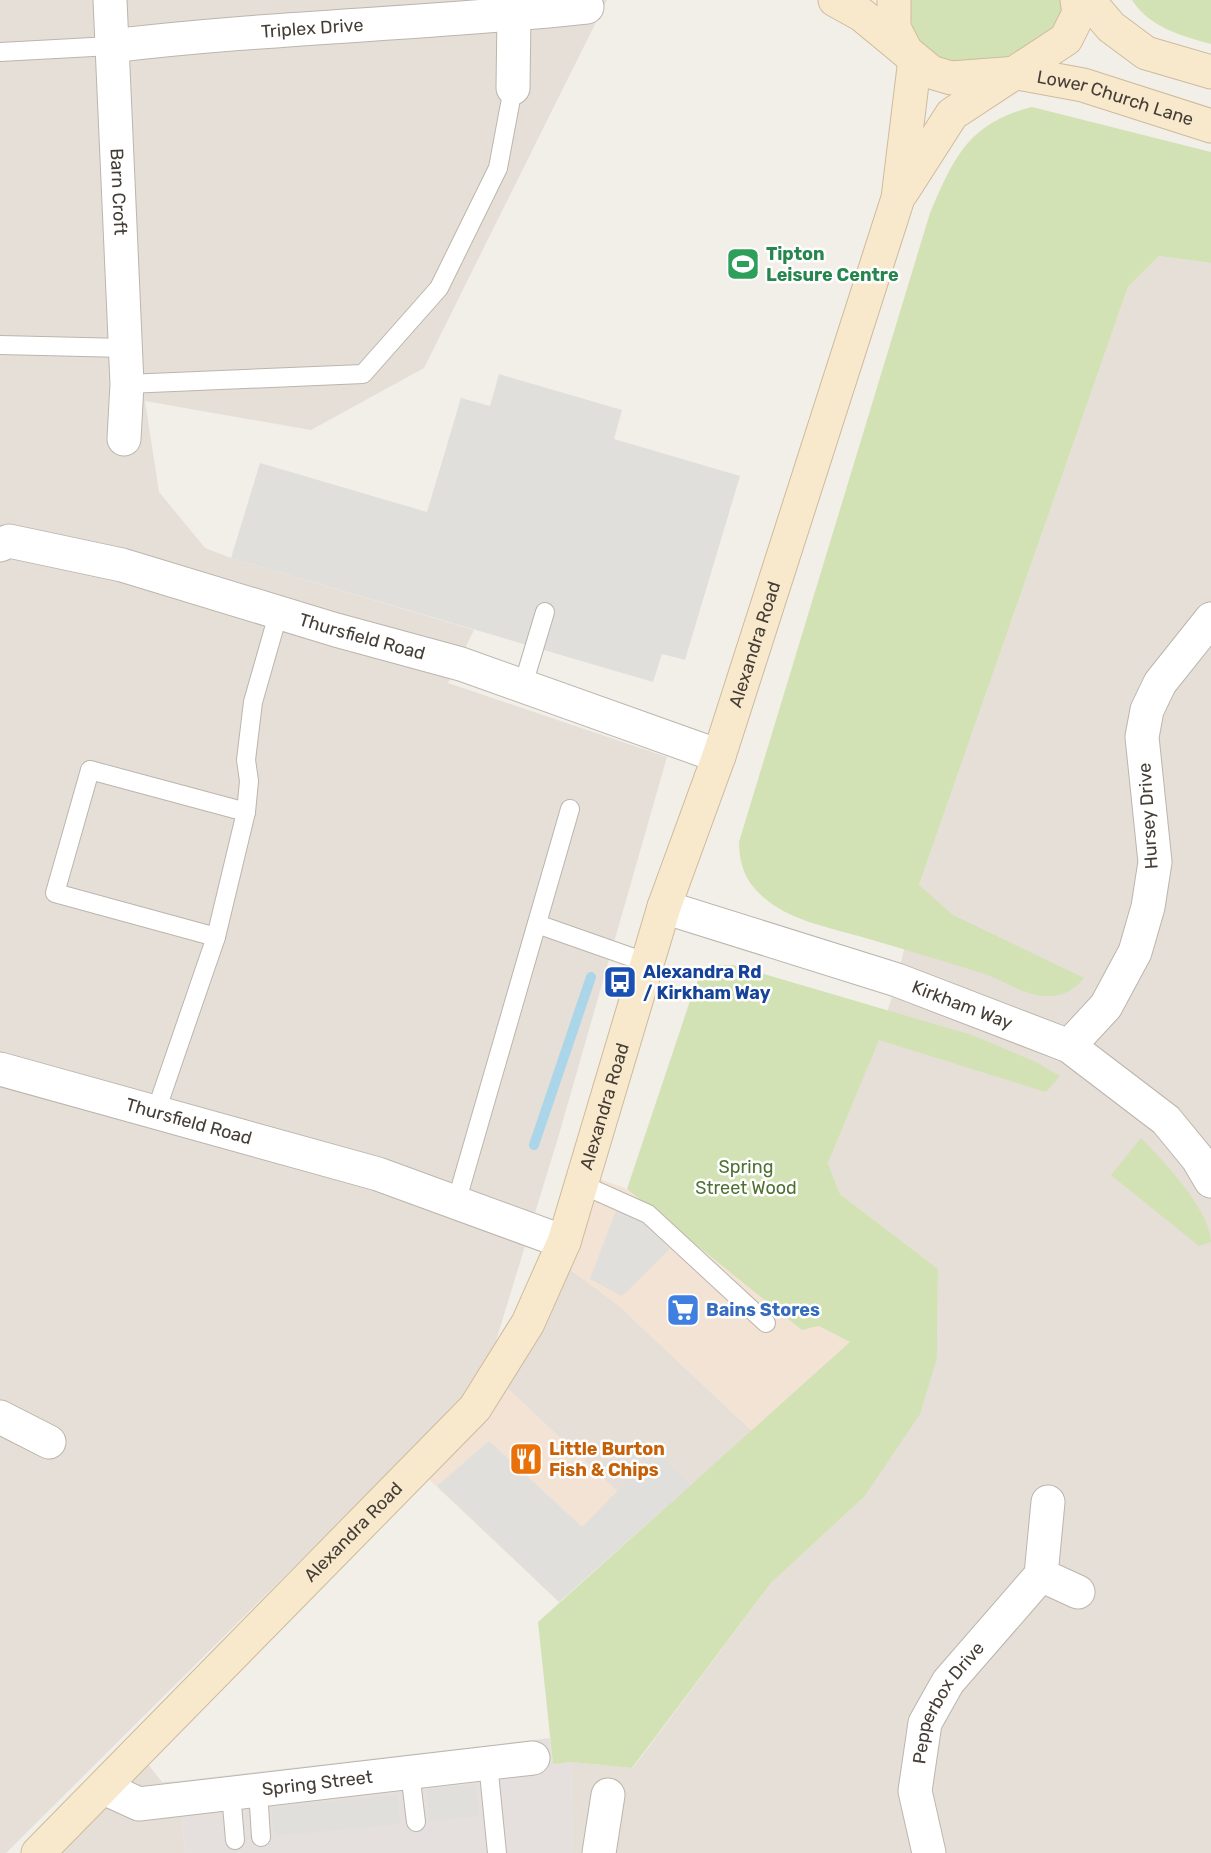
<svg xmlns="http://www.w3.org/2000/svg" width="1211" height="1853" font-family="Rubik,sans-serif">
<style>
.residential{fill:#e5dfd7}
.commercial{fill:#f2e3d5}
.industrial{fill:#e5e0dd}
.green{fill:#d2e2b5}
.parking{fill:#e1dfdc}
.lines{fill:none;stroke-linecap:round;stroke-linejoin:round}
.stream{stroke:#abd5e8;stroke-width:10}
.lane-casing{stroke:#bcb5ac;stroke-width:20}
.street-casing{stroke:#bcb5ac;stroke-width:35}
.secondary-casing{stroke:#cdbb9c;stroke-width:35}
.lane{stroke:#fff;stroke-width:18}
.street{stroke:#fff;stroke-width:33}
.secondary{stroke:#f9e9cc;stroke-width:33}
.labels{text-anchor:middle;stroke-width:5;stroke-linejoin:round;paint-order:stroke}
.street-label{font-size:18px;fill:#453e37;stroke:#fff}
.leisure-label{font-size:18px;font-weight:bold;fill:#27864d;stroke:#fff;text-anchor:start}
.transit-label{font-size:18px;font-weight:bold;fill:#164399;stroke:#fff;text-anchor:start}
.park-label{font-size:18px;fill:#4f7031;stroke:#fff}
.shop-label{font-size:18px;font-weight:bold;fill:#366cbe;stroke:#fff;text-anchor:start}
.food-label{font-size:18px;font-weight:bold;fill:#c56008;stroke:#fff;text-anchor:start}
</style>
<rect width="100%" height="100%" fill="#f2eee8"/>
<g class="residential">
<polygon points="0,0 607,0 424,368 311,430 145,401 159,492 205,548 231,558 474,630 448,683 667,757 560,1131 485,1377 6,1853 0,1853"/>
<polygon points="1159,256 1211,263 1211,1853 573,1853 571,1762 633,1768 771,1583 864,1497 937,1358 938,1269 840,1194 828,1163 879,1039 897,980 919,885 1128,287"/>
<polygon points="556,1259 618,1305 752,1431 692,1484 657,1451 618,1492 494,1376"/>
<polygon points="139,1753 162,1782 179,1781 185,1853 38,1853"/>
</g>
<g class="commercial">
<polygon points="584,1173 627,1189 651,1206 802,1330 819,1326 851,1342 752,1431 618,1305 556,1259"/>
<polygon points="494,1376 618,1492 657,1451 692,1484 559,1602 417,1468"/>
</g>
<polygon class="industrial" points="550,1738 553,1763 571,1762 573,1853 185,1853 179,1781"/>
<g class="green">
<path d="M 910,0 L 1064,0 C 1063,7 1063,17 1059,23 C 1057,27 1049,31 1045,35 C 1038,41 1029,51 1020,55 C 972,72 905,67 910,0 Z"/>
<path d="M 1132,0 L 1211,0 L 1211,44 C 1182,36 1149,27 1132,0 Z"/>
<path d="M 1032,107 L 1211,152 L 1211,263 L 1159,256 L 1128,287 L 919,885 L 953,915 L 1084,978 C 1075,989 1064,996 1049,996 C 1027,997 1005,981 985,974 C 944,961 903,949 862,937 C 828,927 787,920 761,895 C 745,881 739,863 739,842 L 930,213 C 954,157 969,123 1032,107 Z"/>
<polygon points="717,965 733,965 972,1035 1034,1061 1060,1076 1046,1092 879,1040 828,1163 840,1194 938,1269 937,1358 920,1414 864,1497 771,1583 632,1768 571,1762 553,1764 538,1622 850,1342 819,1326 802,1330 627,1189 695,986 703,973"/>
<path d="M 1141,1138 C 1164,1162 1209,1208 1211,1242 L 1199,1246 L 1111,1175 Z"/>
</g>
<g class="parking">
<polygon points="499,374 622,410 614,439 740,476 685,660 662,654 653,682 231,558 260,463 427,512 461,398 490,406"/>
<polygon points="617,1208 643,1222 670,1249 622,1296 590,1279"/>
<polygon points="489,1441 582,1527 657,1451 692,1484 559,1602 437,1486"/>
<polygon points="476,1784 479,1816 429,1821 426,1789"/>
<polygon points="398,1795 400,1824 274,1836 271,1807"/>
</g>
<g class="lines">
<polyline class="stream" points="534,1145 591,977"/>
<defs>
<g id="lane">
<polyline points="0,52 111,46"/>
<polyline points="0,345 125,348"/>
<polyline points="127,384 363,374 439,288 498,168 513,88"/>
<polyline points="523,685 545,612"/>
<polyline points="537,924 648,963"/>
<polyline points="216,937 55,893 90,770 246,812"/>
<polyline points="156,1111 216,937 246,812 249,781 246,760 253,702 279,611"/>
<polyline points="581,1184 648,1214 766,1323"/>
<polyline points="456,1203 570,809"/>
<polyline points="488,1763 497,1853"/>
<polyline points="410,1772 416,1822"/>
<polyline points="258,1790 261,1837"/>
<polyline points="231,1793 235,1840"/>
</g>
<g id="street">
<path id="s1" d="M 110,0 L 127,384 L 124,439"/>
<path id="s2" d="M 111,46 C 269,27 428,24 587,7"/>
<polyline points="513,88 514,15"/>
<path id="s3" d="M 0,545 L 9,541 L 122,565 L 336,630 L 461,664 L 719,756"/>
<path id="s4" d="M 664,907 L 897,980 L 1069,1046 L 1166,1120 L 1198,1159 L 1211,1181"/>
<polyline points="1069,1046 1106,1006 1135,952 1148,907 1155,862 1142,737 1147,710 1160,683 1211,619"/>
<path id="s5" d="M 0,1069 L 378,1174 L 564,1242"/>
<polyline points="0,1417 49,1442"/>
<polyline points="1041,1575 1048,1502"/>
<path id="s6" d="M 104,1788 L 139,1804 L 533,1758"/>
<polyline points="599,1853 608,1795"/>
<path id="s7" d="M 929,1853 L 915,1791 L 925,1723 L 948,1682 L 1041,1575 L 1078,1592"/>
</g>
<g id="secondary">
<path id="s8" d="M 835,0 L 862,15 L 931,72 L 951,78 L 1018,73 L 1083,85 L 1211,126"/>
<polyline points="894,0 894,28 906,51"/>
<polyline points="1088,0 1111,27 1146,53 1211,72"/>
<polyline points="902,192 952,114 1066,39 1079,13 1077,0"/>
<path id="s9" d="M 38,1853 L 475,1408 L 528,1323 L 564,1242 L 664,907 L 719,756 L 898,198 L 915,59"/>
</g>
</defs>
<use href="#lane" class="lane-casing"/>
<use href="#street" class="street-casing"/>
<use href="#secondary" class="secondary-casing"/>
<use href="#lane" class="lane"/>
<use href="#street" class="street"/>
<use href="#secondary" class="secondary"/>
</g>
<defs>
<symbol id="stadium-square" viewBox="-11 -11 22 22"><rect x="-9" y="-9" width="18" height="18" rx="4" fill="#2e9e5b" stroke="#fff"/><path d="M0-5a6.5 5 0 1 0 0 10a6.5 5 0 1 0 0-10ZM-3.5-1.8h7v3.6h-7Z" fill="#fff"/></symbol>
<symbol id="bus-square" viewBox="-11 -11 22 22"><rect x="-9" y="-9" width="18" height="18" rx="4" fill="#1a4fb4" stroke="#fff"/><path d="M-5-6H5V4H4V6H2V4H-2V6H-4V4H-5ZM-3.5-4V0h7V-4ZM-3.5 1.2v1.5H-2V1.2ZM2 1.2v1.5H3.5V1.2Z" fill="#fff"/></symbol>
<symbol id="supermarket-square" viewBox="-11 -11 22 22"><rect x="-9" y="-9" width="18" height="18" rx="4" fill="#3f7fe0" stroke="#fff"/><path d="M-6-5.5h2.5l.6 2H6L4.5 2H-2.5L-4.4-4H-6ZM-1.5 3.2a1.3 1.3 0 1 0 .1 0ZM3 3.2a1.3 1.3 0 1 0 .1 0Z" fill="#fff"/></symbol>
<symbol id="restaurant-square" viewBox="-11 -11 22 22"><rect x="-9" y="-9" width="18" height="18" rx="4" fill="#e8710a" stroke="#fff"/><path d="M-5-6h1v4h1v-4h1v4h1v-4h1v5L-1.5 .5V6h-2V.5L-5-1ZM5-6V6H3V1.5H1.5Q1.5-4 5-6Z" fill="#fff"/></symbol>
</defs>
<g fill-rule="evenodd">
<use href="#stadium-square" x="724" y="245" width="38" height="38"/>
<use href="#bus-square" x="601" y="963" width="38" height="38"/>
<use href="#supermarket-square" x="664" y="1291" width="38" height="38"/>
<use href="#restaurant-square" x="507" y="1440" width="38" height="38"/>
</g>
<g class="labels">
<g class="street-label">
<text dy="6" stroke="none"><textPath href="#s2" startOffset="202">Triplex Drive</textPath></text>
<text dy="6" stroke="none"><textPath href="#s8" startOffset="309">Lower Church Lane</textPath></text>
<text dy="6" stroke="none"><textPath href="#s1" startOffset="192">Barn Croft</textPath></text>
<text dy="6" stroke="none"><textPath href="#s3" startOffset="376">Thursfield Road</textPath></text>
<text dy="6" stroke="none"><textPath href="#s9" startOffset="1440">Alexandra Road</textPath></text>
<text transform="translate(1148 816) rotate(-94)" y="6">Hursey Drive</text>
<text dy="6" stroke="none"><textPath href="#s4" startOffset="314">Kirkham Way</textPath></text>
<text dy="6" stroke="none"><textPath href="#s9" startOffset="954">Alexandra Road</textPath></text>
<text dy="6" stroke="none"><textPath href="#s5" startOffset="196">Thursfield Road</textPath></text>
<text dy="6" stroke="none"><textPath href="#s9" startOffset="450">Alexandra Road</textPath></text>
<text dy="6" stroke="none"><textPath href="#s7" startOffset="160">Pepperbox Drive</textPath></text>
<text dy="6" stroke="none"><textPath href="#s6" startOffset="218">Spring Street</textPath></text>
</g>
<g class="leisure-label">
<text x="766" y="260">Tipton<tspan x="766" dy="21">Leisure Centre</tspan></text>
</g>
<g class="transit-label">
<text x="643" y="978">Alexandra Rd<tspan x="643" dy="21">/ Kirkham Way</tspan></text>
</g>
<g class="park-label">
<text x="746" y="1173">Spring<tspan x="746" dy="21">Street Wood</tspan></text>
</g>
<g class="shop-label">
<text x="706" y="1316">Bains Stores</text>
</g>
<g class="food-label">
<text x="549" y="1455">Little Burton<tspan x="549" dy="21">Fish &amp; Chips</tspan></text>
</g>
</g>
</svg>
